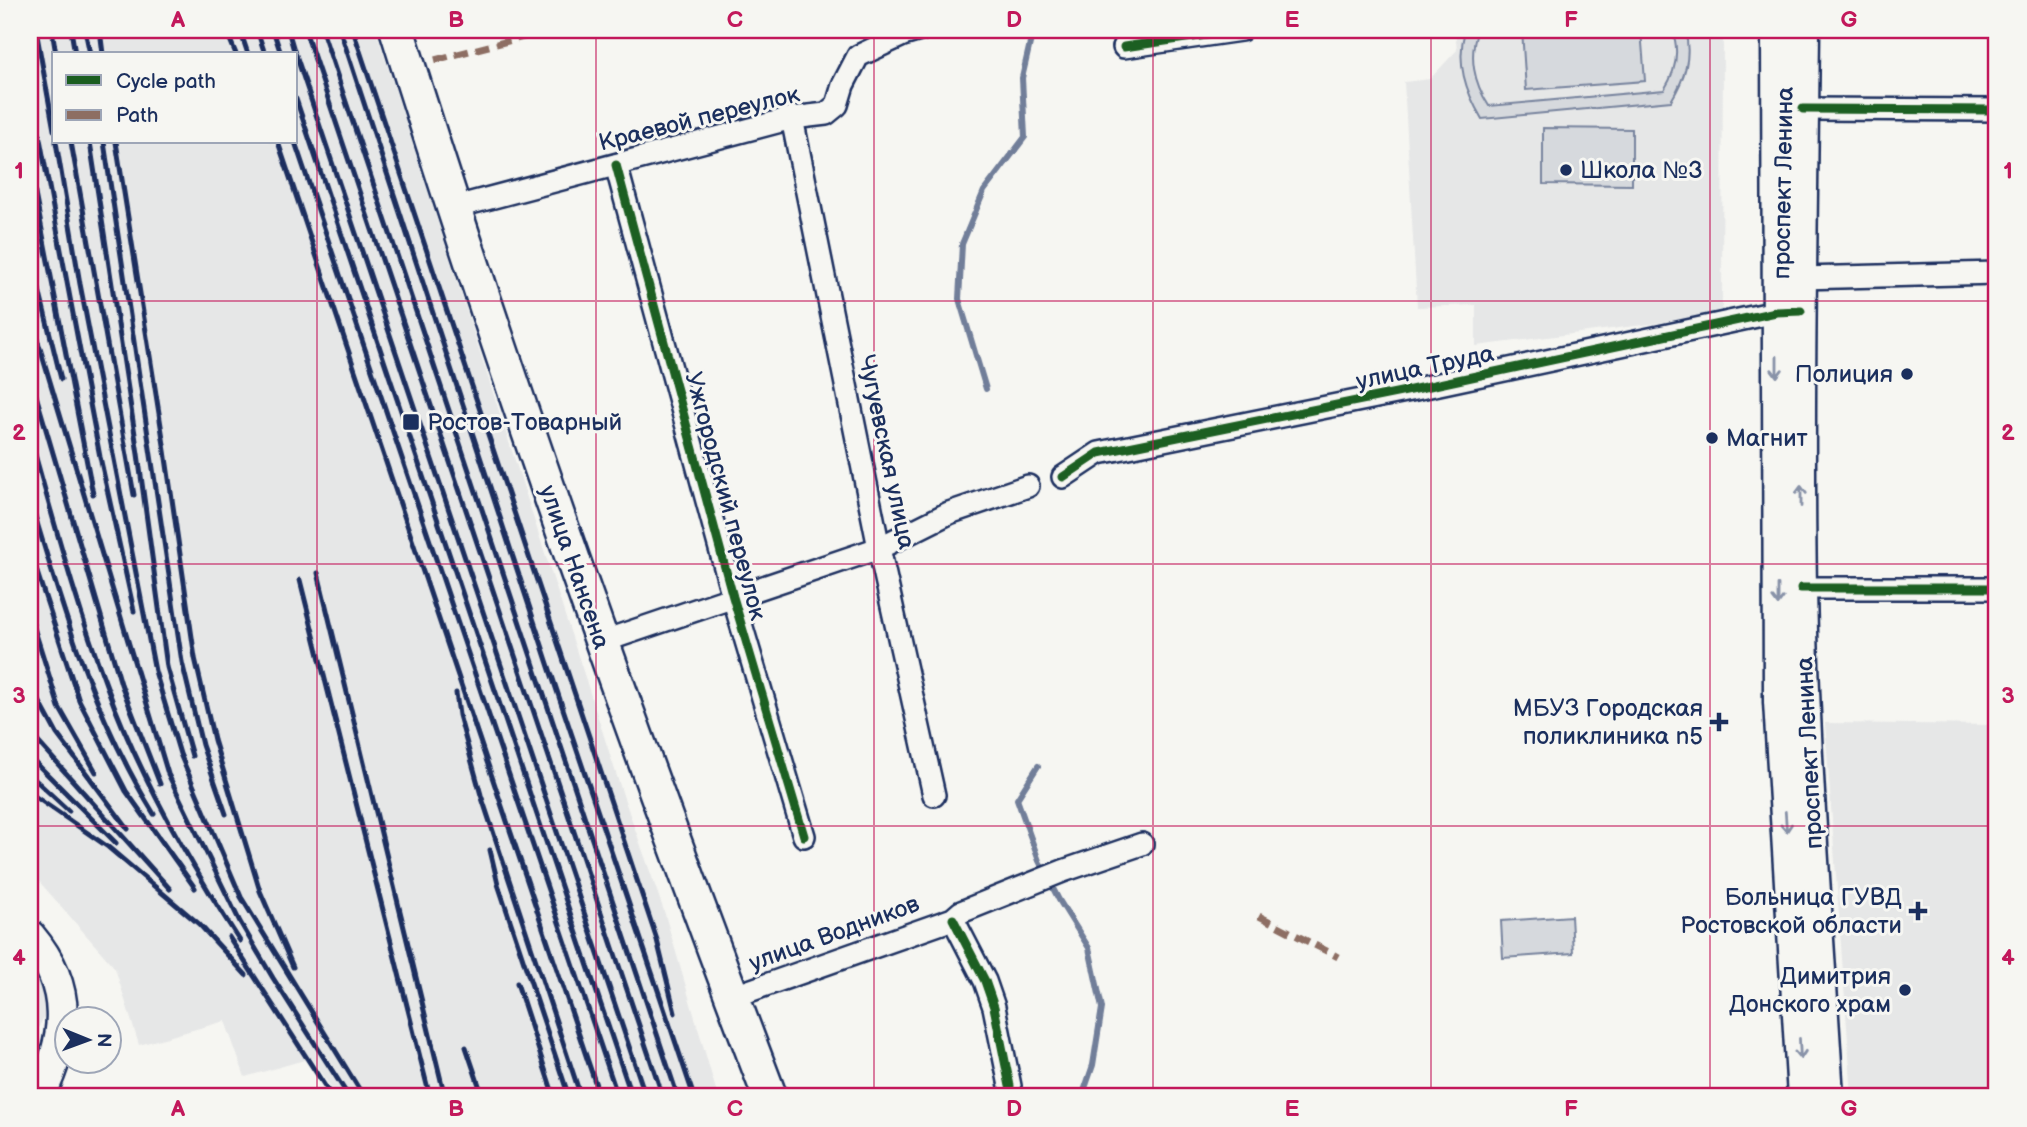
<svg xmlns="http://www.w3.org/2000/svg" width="2027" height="1127" font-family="'Balsamiq Sans',sans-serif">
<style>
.built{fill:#e6e7e7;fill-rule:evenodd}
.green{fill:#d6d9dd;stroke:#78849e;stroke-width:2}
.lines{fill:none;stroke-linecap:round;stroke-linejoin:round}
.stream{stroke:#717e99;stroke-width:6}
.minor-casing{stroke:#1b2f5e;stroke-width:26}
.secondary-casing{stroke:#1b2f5e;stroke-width:35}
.primary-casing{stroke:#1b2f5e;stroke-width:38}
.minor{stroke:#f6f6f2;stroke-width:21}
.secondary{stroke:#f6f6f2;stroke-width:30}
.primary{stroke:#f6f6f2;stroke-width:33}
.rail{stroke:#1b2f5e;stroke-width:5}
.quiet{stroke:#8d6e63;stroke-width:7;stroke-dasharray:14 7;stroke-linecap:butt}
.cycleway-casing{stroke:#f6f6f2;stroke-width:13}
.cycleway{stroke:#1b5e20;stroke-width:9}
.oneway{stroke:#8892a8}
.grid{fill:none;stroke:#c2185b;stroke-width:2;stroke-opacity:0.55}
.poi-dot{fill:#1b2f5e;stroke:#f6f6f2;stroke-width:2.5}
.labels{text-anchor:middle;stroke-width:6;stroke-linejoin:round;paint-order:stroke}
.street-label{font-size:24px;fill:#1b2f5e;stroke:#f6f6f2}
.poi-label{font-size:24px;fill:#1b2f5e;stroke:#f6f6f2;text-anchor:end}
.neatline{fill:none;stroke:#c2185b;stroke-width:2.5}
.grid-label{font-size:23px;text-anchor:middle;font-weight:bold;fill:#c2185b}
</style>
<rect width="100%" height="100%" fill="#f6f6f2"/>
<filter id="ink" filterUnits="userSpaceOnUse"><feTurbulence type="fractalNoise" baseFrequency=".0143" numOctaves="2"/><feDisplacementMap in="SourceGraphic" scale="14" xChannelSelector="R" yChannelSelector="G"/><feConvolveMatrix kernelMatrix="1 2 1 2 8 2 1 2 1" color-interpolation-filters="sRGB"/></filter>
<g filter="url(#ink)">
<g class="built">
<path d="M 30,30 L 376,30 L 623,795 L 664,911 L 718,1097 L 337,1097 L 311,1058 L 245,1077 L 225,1021 L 139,1045 L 115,968 L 30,871 ZM 54,54 L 296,54 L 296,142 L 54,142 Z"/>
<polygon points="1455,30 1723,30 1722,315 1476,346 1476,305 1417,307 1404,82 1430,79 1457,50"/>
<polygon points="1825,723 1997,725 1997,1097 1852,1097"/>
<polygon points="30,966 55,995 30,1044"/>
</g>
<g class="green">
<path d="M 1465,30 L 1478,30 C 1468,56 1474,83 1489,106 L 1664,90 C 1676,71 1680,51 1672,30 L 1685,30 C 1692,57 1685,78 1671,101 L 1482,119 C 1465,90 1456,63 1465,30 Z"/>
<polygon points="1522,30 1641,30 1645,81 1526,90"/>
<polygon points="1543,128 1632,129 1632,185 1543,184"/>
<polygon points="1571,916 1573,953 1503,958 1501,921"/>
</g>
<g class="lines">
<g class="stream">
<polyline points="986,389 959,299 962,244 984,191 1025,137 1022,78 1033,30"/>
<polyline points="1038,766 1017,799 1039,861 1059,900 1089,948 1102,1008 1093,1065 1082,1097"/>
</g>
<defs>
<g id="minor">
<polyline points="1124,47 1241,30"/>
<polyline points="1803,109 1997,110"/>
<polyline points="792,118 879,548 934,795"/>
<polyline points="616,165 733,597 804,836"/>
<polyline points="452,208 792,118 826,114 837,105 843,85 858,56 903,35 920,30"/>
<polyline points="1801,278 1997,273"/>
<polyline points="1063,477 1099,453 1411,390 1776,312 1791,311"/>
<polyline points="1801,588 1997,588"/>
<polyline points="601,642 879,548 949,513 1028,486"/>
<polyline points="953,919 985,981 994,1007 1010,1086"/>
<polyline points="732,997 953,919 961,912 1063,871 1142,844"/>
</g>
<g id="secondary">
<polyline points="1777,30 1779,702 1803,1097"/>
<path d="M 1804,30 C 1802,216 1798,402 1801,588 C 1804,758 1818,928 1828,1097"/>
<path d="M 30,936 C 74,988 68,1038 39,1097"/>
</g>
<path id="primary" d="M 397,30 C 509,390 636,745 770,1097"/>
</defs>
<use href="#minor" class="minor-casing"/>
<use href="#secondary" class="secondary-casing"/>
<use href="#primary" class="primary-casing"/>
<use href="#minor" class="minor"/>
<use href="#secondary" class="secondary"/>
<use href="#primary" class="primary"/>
<g class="rail">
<polyline points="36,30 54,130"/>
<polyline points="52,30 56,54"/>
<polyline points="71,30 75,54"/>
<polyline points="85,30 90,54"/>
<polyline points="100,30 103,54"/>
<polyline points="226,30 236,54"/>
<polyline points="240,30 248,54"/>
<polyline points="257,30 265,54"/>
<polyline points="273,30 281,54"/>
<polyline points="288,30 295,54"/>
<polyline points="305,30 663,1097"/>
<polyline points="322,30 678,1097"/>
<polyline points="340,30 556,688 694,1097"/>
<polyline points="353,30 657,940 675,1013"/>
<polyline points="296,55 646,1097"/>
<polyline points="30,86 100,457 134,611"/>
<polyline points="296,99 632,1097"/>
<polyline points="56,142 80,284 155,671 180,754 241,897 364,1097"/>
<polyline points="71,142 134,495"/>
<polyline points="90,142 138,454 167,667 192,756"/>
<polyline points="104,142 182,662 202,745 226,814"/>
<polyline points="116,142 165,451 195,658 214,740 260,891 293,967"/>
<polyline points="278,142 600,1097"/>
<polyline points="295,142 618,1097"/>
<polyline points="30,168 93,494"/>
<polyline points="30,253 61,379"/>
<polyline points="30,315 168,774 240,922 273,978 349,1097"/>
<polyline points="30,375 121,684 160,784"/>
<path d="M 30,437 C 54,521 76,605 107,687 C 140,777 188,861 240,941"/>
<path d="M 30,499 C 62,608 94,717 154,814"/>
<polyline points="30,551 79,700 126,791 195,888"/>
<polyline points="318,573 445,1097"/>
<polyline points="300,580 430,1097"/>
<polyline points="30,615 59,707 96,772"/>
<polyline points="30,684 57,734 128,829"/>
<polyline points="456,693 459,715 481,795 581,1097"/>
<polyline points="30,733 170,889"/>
<polyline points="30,757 116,843"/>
<polyline points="30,775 69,811"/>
<polyline points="30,793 108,847 199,924 246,975"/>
<polyline points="490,850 498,884 569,1097"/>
<polyline points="229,937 332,1097"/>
<polyline points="517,983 554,1097"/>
<polyline points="466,1047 483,1097"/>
</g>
<g class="quiet">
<polyline points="435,60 550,30"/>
<polyline points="1259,916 1338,957"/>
</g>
<defs>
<g id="cycleway">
<polyline points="1124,47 1241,30"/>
<polyline points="1803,109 1997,110"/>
<polyline points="616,165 733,597 804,836"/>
<polyline points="1063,477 1099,453 1411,390 1776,312 1801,311"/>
<polyline points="1801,588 1997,588"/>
<polyline points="953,919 985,981 994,1007 1010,1086"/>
</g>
</defs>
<use href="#cycleway" class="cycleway-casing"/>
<use href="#cycleway" class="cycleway"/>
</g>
<defs><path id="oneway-shaft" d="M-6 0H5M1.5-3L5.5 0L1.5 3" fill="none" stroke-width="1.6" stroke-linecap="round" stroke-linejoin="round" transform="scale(1.75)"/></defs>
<g class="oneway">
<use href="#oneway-shaft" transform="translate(1777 367) rotate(90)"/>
<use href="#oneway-shaft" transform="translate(1801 496) rotate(-90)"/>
<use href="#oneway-shaft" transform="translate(1778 595) rotate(90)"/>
<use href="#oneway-shaft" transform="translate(1786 822) rotate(86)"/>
<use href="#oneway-shaft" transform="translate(1800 1049) rotate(87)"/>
</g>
</g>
<path class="grid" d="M 317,30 L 317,1097M 596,30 L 596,1097M 874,30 L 874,1097M 1153,30 L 1153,1097M 1431,30 L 1431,1097M 1710,30 L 1710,1097M 30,301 L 1997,301M 30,564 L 1997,564M 30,826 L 1997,826"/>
<g class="poi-dot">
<circle cx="1566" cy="170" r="7"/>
<circle cx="1907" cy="374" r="7"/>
<rect x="402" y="413" width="18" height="18" rx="3.5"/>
<circle cx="1712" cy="438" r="7"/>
<path d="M1715.5 711.5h7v7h7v7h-7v7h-7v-7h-7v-7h7z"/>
<path d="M1914.5 900.5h7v7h7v7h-7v7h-7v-7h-7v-7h7z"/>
<circle cx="1905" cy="990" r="7"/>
</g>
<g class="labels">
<g class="street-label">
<text transform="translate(699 118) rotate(-14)" y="8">Краевой переулок</text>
<text transform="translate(1783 183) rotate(-89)" y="8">проспект Ленина</text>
<text transform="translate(1425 367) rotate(-12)" y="8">улица Труда</text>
<text transform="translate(887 452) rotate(78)" y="8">Чугуевская улица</text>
<text transform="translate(726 496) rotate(75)" y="8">Ужгородский переулок</text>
<text transform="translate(575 567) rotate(71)" y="8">улица Нансена</text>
<text transform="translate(1809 753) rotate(-93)" y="8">проспект Ленина</text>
<text transform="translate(834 933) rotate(-20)" y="8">улица Водников</text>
</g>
<g class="poi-label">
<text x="1580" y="178" text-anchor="start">Школа №3</text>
<text x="1893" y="382">Полиция</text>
<text x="427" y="430" text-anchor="start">Ростов-Товарный</text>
<text x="1726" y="446" text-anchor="start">Магнит</text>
<text x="1703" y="716">МБУЗ Городская<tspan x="1703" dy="28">поликлиника n5</tspan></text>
<text x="1902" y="905">Больница ГУВД<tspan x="1902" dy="28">Ростовской области</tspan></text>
<text x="1891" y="984">Димитрия<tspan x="1891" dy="28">Донского храм</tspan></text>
</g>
</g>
<rect width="2027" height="1127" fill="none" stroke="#f6f6f2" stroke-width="77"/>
<rect x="52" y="52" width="245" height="91" fill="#f6f6f2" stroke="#9ea6b7" stroke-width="2"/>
<rect x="66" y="75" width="35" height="10" fill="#1b5e20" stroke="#9ea6b7" stroke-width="2"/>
<text x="116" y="88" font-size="21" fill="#1b2f5e">Cycle path</text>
<rect x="66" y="110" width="35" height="10" fill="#8d6e63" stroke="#9ea6b7" stroke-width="2"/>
<text x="116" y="122" font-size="21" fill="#1b2f5e">Path</text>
<g transform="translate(88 1040) rotate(91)"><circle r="33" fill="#f6f6f2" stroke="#9ea6b7" stroke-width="2"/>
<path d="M0-5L12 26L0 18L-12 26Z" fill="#1b2f5e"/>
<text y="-10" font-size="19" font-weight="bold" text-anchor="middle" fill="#1b2f5e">N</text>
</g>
<rect x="38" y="38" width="1950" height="1050" class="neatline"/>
<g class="grid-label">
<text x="178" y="27">A</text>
<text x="456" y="27">B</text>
<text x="735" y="27">C</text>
<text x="1014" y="27">D</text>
<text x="1292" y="27">E</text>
<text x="1571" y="27">F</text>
<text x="1849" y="27">G</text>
<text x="19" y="178">1</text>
<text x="2008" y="178">1</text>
<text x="19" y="440">2</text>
<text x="2008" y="440">2</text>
<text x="19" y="703">3</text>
<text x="2008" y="703">3</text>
<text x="19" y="965">4</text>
<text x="2008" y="965">4</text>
<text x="178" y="1116">A</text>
<text x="456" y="1116">B</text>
<text x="735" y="1116">C</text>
<text x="1014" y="1116">D</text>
<text x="1292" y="1116">E</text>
<text x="1571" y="1116">F</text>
<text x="1849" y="1116">G</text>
</g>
</svg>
